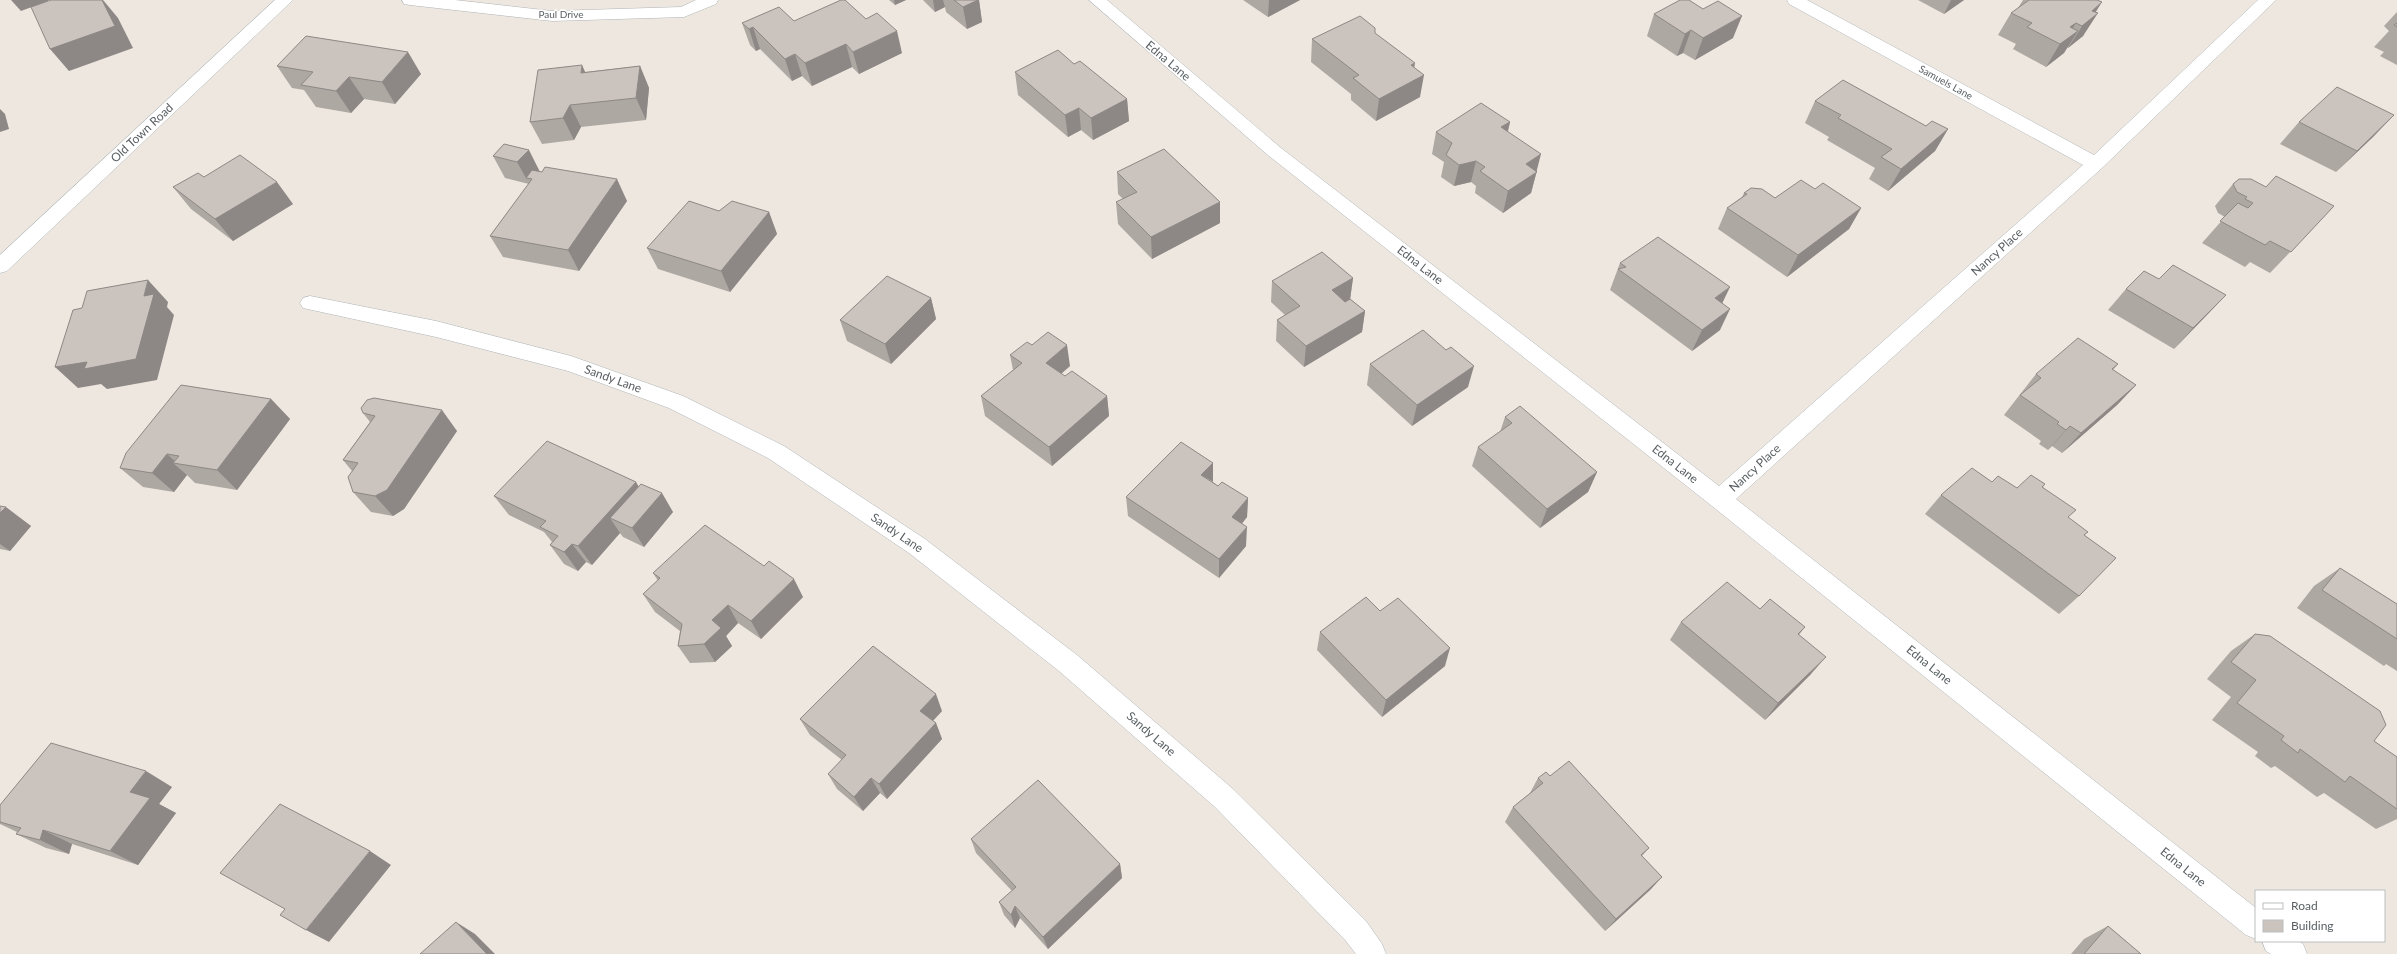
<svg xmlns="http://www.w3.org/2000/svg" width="2397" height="954" font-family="Lato,sans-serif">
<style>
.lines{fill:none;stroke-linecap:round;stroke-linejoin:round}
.street-casing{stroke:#b1b5b8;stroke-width:1}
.secondary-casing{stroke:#afb6b9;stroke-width:1}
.street{fill:#fff;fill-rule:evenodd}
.secondary{fill:#fff;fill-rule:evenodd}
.wall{fill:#aea8a3}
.shaded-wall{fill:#8d8885}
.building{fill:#cac3be;stroke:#8d8885}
.labels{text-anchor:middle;stroke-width:3;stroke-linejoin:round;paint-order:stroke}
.far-street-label{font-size:10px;fill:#585f62;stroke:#fff}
.street-label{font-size:12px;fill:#585f62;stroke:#fff}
</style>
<rect width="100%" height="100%" fill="#ede7df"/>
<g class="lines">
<defs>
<g id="street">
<polygon points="402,0 455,0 552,11 681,7 696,0 718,0 716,4 684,17 552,21 410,5 404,4"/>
<polygon points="1089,0 1107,0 1281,148 1719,486 2083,165 1789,4 1787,0 1807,0 2094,155 2258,0 2276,0 2102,168 1736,499 2256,908 2256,939 2246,935 1712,506 1269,156"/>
<polygon points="310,296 436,321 571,356 683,396 784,446 925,539 1077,655 1233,789 1366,921 1382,944 1386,954 1356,954 1346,941 1215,807 1059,671 909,553 768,458 669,408 568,371 436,337 303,308 300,303 303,298"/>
<polygon points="2262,941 2298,941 2303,944 2307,954 2271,954 2266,951"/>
</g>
<polygon id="secondary" points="275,0 293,0 7,271 0,273 0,255"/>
</defs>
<use href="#street" class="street-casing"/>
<use href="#secondary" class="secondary-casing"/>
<use href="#street" class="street"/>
<use href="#secondary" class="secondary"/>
</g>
<g class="wall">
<polygon points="889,0 906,0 895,5"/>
<polygon points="923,0 979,0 982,22 967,29 946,12 945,7 935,12"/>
<polygon points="1243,0 1300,0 1268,17"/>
<polygon points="1918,0 1964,0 1944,14"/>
<polygon points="2023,0 2097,0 2096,12 2083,36 2068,48 2067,47 2064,53 2046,67 2013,49 2016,44 1998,35 2011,13 2018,8"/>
<polygon points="2397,12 2397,65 2380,56 2384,52 2374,47 2389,31 2384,26"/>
<polygon points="1654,14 1733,38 1695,60 1683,53 1677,56 1647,36"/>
<polygon points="742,23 902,53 859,74 852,67 812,86 802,76 792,81 760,49 756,51 750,45"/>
<polygon points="1375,33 1414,68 1420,97 1376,121 1351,100 1351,94 1311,62 1312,39"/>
<polygon points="1074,64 1127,99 1129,121 1093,140 1081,130 1068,137 1018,95 1015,72"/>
<polygon points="277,66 421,74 395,104 364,99 351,113 316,107 304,90 292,88"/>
<polygon points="640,66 649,88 646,120 581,127 574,140 542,144 530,122 585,72"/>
<polygon points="1815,101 1926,126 1948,129 1935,151 1888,191 1869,179 1875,168 1827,140 1829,137 1805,123"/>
<polygon points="2394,115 2373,137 2336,172 2280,144 2299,122"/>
<polygon points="1510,122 1508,132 1537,171 1531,193 1503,213 1475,193 1476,186 1471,182 1454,186 1441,177 1444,162 1432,154 1436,132"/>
<polygon points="504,144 540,172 627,201 579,271 503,257 490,236 529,184 505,178 493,156"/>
<polygon points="1117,172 1220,202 1220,223 1152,259 1118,224 1116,202 1123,199 1118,194"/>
<polygon points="204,177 293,204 233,241 191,209 173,187"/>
<polygon points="2233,184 2266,187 2334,206 2270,273 2250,262 2245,267 2202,243 2225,217 2218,213 2215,206"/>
<polygon points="1815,189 1861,208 1849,229 1787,277 1718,229 1727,208 1742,197 1744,193 1775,198"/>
<polygon points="719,211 769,212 777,234 730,292 658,269 647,248"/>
<polygon points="1620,263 1722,303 1720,330 1692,351 1610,290"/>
<polygon points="1353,278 1350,299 1365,311 1362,332 1304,367 1276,341 1277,320 1285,315 1271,302 1272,281"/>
<polygon points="2159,279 2226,295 2174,349 2108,310 2126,289"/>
<polygon points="931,298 936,319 891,364 847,341 840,320"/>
<polygon points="1032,345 1070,366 1061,374 1065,376 1107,396 1109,416 1052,466 985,416 981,396 1013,370 1010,355"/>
<polygon points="1370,364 1468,387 1412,426 1367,385"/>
<polygon points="2118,364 2113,370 2136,385 2117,405 2062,453 2052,446 2048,450 2039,444 2041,441 2004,415 2036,374"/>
<polygon points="271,399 290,419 237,490 195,483 187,475 174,492 143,487 120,468"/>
<polygon points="363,413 457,431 404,509 393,516 371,512 353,492 352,471 343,460 370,422"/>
<polygon points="1505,417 1597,472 1588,492 1540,528 1472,466 1478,447 1500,432"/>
<polygon points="1213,482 1218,486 1248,498 1247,517 1242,524 1246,546 1219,578 1128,516 1126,497"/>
<polygon points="1992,482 2017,488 2045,484 2043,487 2068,518 2084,535 2079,596 2059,614 1925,514 1941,495"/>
<polygon points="639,486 673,512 644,547 623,537 620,533 592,565 586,562 578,571 564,564 550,545 552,542 544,532 509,515 494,496"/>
<polygon points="0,506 31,526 10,551 0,549"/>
<polygon points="2340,568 2397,604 2397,671 2386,664 2384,666 2297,608 2314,586"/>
<polygon points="653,573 803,597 761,639 738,623 726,636 732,646 715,662 690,663 678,646 680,631 655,612 643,594 658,581"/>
<polygon points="1380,611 1445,666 1382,717 1317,650 1320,632"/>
<polygon points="1681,622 1805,627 1799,635 1811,674 1765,720 1670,640"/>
<polygon points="2255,634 2374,741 2397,757 2397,819 2376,829 2324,793 2317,797 2275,766 2271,768 2255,756 2258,752 2212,720 2231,697 2207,679 2231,651"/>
<polygon points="942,711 933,721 936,723 942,739 887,799 880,793 863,811 837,789 828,774 842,760 810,735 800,719"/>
<polygon points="1550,776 1649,848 1642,856 1662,877 1650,890 1605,931 1505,822 1513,807 1530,793 1538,778"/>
<polygon points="172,787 159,804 176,813 138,865 72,844 69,854 46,848 16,834 17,832 0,824 0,805"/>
<polygon points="971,839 1120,864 1122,878 1048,949 1020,918 1015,928 1004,915 999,902 1012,891 976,853"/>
<polygon points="2108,926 2141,954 2071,954 2084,939"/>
</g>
<g class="shaded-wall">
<polygon points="11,0 48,0 48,1 21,11"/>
<polygon points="102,0 103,0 118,18 133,48 69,71 50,49"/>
<polygon points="894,0 906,0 895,5"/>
<polygon points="933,0 943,0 945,7 935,12"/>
<polygon points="978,0 979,0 982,22 967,29 963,7"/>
<polygon points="1269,0 1300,0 1268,17"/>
<polygon points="1951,0 1964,0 1944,14"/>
<polygon points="2102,2 2092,18 2098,13 2083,36 2068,48 2092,11"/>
<polygon points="1742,16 1733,38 1695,60 1703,38"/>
<polygon points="2076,23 2064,41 2078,31 2064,53 2046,67 2070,27"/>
<polygon points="753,27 760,49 756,51 749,29"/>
<polygon points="1691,30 1683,53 1677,56 1685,34"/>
<polygon points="897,31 902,53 859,74 853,52"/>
<polygon points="846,44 852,67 812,86 805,63"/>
<polygon points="408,52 421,74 395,104 382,82"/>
<polygon points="795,54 802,76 792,81 785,59"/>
<polygon points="1415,63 1412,81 1424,75 1420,97 1376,121 1379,99 1411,65"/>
<polygon points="582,65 592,87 581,73"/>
<polygon points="640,66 649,88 646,120 636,98"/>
<polygon points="349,77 364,99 351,113 336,91"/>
<polygon points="1127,99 1129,121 1093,140 1091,118"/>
<polygon points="570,105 581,127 574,140 563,118"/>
<polygon points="1079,108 1081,130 1068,137 1065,115"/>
<polygon points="0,109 5,114 9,129 0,132"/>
<polygon points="2394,115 2373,137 2336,172 2357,151"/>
<polygon points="1510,122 1504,144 1501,127"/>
<polygon points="1948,129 1935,151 1888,191 1901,169"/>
<polygon points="529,150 540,172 532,179 526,178 517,162"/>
<polygon points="1541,154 1531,193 1503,213 1508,191 1526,164"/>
<polygon points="1476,161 1471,182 1454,186 1459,165"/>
<polygon points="617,179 627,201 579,271 568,250"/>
<polygon points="277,182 293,204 233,241 215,219"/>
<polygon points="1220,202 1220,223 1152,259 1151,237"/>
<polygon points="1861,208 1849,229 1787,277 1798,255"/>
<polygon points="769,212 777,234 730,292 721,271"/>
<polygon points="1353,278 1350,300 1330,312 1332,290"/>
<polygon points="148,280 168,302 167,307 174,315 157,380 107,389 101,384 78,388 55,367 144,296"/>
<polygon points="1730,287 1720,308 1715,298"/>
<polygon points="2226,295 2206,316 2174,349 2193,328"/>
<polygon points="931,298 936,319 891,364 885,344"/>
<polygon points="1730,309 1720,330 1692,351 1702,330"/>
<polygon points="1365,311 1362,332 1304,367 1306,346"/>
<polygon points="1067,345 1070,366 1049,384 1046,363"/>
<polygon points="1474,366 1468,387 1412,426 1417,405"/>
<polygon points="2136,385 2117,405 2062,453 2081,433"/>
<polygon points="1107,396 1109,416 1052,466 1049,447"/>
<polygon points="271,399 290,419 237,490 217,470"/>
<polygon points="442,410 457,431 404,509 393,516 375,496"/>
<polygon points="2070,426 2052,446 2048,450 2066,430"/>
<polygon points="167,454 178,464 173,463 187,475 174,492 152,473"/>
<polygon points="1213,463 1213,482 1201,475"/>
<polygon points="1597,472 1588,492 1540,528 1547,509"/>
<polygon points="636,482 648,502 610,518 620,533 592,565 578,546"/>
<polygon points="662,493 673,512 644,547 632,528"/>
<polygon points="1248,498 1247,517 1231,536 1232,517"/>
<polygon points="6,507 31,526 10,551 0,544 0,513"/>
<polygon points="1247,527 1246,546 1219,578 1219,559"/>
<polygon points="572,544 586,562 578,571 564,552"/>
<polygon points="794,579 803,597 761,639 751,621"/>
<polygon points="728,605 738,623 726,636 732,646 715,662 704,644 712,620"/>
<polygon points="1450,648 1445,666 1382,717 1386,700"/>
<polygon points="1826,657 1811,674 1765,720 1778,703"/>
<polygon points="936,694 942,711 927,727 920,711"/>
<polygon points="936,723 942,739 887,799 879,784"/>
<polygon points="146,771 172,787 159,804 176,813 138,865 110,851 130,792"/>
<polygon points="871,778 880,793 863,811 854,797"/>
<polygon points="43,830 72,844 69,854 40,840"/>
<polygon points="370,851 391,865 329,942 306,930"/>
<polygon points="1120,864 1122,878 1048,949 1043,937"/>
<polygon points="1662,877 1650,890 1605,931 1616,919"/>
<polygon points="1015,906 1020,918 1015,928 1011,915"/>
<polygon points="456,922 475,934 495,954 487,954"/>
</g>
<g class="building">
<polygon points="51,0 102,0 115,26 50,49 31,7"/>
<polygon points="841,0 845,0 866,19 877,13 897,31 853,52 846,44 805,63 795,54 785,59 753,27 749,29 742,23 779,7 794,21"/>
<polygon points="954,0 978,0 963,7"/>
<polygon points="1680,0 1689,0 1703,9 1718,1 1742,16 1703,38 1691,30 1685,34 1654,14"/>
<polygon points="2029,0 2097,0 2102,2 2092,11 2098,13 2082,26 2076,23 2070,27 2078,31 2060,44 2027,27 2032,23 2011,13"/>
<polygon points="1360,16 1375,28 1375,33 1415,63 1411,65 1424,75 1379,99 1353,78 1359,75 1312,39"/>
<polygon points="2397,23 2397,27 2394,25"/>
<polygon points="306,36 408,52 382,82 349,77 336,91 301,85 313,72 277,66"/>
<polygon points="1058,50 1074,64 1080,61 1127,99 1091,118 1079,108 1065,115 1015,72"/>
<polygon points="582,65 581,73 640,66 636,98 570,105 563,118 530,122 538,70"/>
<polygon points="1843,80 1926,126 1932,121 1948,129 1901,169 1881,157 1892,149 1838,118 1841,115 1815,101"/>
<polygon points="2337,87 2394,115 2357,151 2299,122"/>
<polygon points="1481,103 1510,122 1501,127 1541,154 1526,164 1537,172 1508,191 1480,171 1485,167 1476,161 1459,165 1446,155 1452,143 1436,132"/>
<polygon points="504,144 529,150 517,162 493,156"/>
<polygon points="1164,149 1220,202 1151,237 1116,202 1137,192 1117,172"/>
<polygon points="240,155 277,182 215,219 173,187 198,173 204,177"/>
<polygon points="545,167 617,179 568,250 490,236 532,179 526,178 532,170 542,172"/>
<polygon points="2276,176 2334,206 2291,252 2270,241 2265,245 2220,221 2238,203 2248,208 2253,203 2245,199 2247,197 2237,192 2233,184 2239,179 2251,179 2266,187"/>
<polygon points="1801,180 1815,189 1823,183 1861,208 1798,255 1727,208 1747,194 1744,193 1751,188 1762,189 1775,198"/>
<polygon points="689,201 719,211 732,201 769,212 721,271 647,248"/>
<polygon points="1658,237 1730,287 1715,298 1730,309 1702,330 1618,269 1626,267 1620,263"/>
<polygon points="1322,252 1353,278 1332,290 1345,302 1350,299 1365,311 1306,346 1277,320 1300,306 1272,281"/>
<polygon points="2173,265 2226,295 2193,328 2126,289 2144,271 2159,279"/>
<polygon points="887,276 931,298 885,344 840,320"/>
<polygon points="148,280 144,296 154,294 136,359 84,369 87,362 55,367 73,310 82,308 87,291"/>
<polygon points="1423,330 1446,350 1451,347 1474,366 1417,405 1370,364"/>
<polygon points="1048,332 1067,345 1046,363 1065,376 1072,371 1107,396 1049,447 981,396 1022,363 1010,355 1027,342 1032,345"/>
<polygon points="2078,338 2118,364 2112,369 2136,385 2081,433 2070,426 2066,430 2057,424 2059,422 2020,395 2041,378 2036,374"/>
<polygon points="181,385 271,399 217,470 173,463 179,456 167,454 152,473 120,468 126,453"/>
<polygon points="374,398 442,410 387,490 375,496 353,492 348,477 358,463 343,460 375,416 363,413 361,408 367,400"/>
<polygon points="1520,406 1597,472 1547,509 1478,447 1512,423 1505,417"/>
<polygon points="547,441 636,482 578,546 572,544 564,552 550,545 558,536 540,527 546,521 494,496"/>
<polygon points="1181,442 1213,463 1201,475 1218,486 1222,482 1248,498 1232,517 1247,527 1219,559 1126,497"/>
<polygon points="1972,468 1992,482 1998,476 2017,488 2031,475 2045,484 2042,487 2076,510 2068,517 2088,532 2084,535 2116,558 2079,596 1941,495"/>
<polygon points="641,484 662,493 632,528 610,518"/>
<polygon points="0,506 6,507 0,513"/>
<polygon points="705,525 764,566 769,561 794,579 751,621 728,605 712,620 721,628 704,644 678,646 682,624 643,594 660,578 653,573"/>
<polygon points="2340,568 2397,604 2397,639 2322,590"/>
<polygon points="1727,582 1760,609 1770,599 1805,627 1798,634 1826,657 1778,703 1681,622"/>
<polygon points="1366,597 1380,611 1398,598 1450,648 1386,700 1320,632"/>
<polygon points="2255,634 2270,636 2380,711 2386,725 2374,741 2397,757 2397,809 2350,776 2345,782 2300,749 2298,753 2281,740 2284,736 2237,703 2256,680 2231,662"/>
<polygon points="873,646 936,694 920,711 936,723 879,784 871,778 854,797 828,774 846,755 800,719"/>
<polygon points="51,743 146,771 130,792 150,798 110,851 43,830 40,840 16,834 21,828 0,822 0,805"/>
<polygon points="1569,761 1649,848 1641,855 1662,877 1616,919 1513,807 1543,783 1538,778 1546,772 1550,776"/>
<polygon points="1038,780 1120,864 1043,937 1015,906 1011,915 999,902 1016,887 971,839"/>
<polygon points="280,804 370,851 306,930 280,915 285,909 220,873"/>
<polygon points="456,922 487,954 420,954"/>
<polygon points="2108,926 2141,954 2084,954"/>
</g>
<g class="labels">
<g class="far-street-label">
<text x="561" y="18">Paul Drive</text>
<text transform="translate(1946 82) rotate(29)" y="4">Samuels Lane</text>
</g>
<g class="street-label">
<text transform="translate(1168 61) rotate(40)" y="4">Edna Lane</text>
<text transform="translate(142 133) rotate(-43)" y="4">Old Town Road</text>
<text transform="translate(1997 252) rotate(-42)" y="4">Nancy Place</text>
<text transform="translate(1420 265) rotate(38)" y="4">Edna Lane</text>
<text transform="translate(613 379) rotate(20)" y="4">Sandy Lane</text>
<text transform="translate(1675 464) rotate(38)" y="4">Edna Lane</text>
<text transform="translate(1755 468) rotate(-42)" y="4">Nancy Place</text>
<text transform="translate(897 533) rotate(34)" y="4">Sandy Lane</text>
<text transform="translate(1929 665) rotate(39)" y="4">Edna Lane</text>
<text transform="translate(1151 734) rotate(41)" y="4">Sandy Lane</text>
<text transform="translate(2183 867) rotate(39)" y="4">Edna Lane</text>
</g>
</g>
<rect x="2255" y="890" width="130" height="52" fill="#ffffff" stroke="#bcbfc0"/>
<rect x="2263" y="903" width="20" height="6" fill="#ffffff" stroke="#bcbfc0"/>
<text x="2291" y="910" font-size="12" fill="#585f62">Road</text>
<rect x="2263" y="920" width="20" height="12" fill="#cac3be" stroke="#bcbfc0"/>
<text x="2291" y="930" font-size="12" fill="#585f62">Building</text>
</svg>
